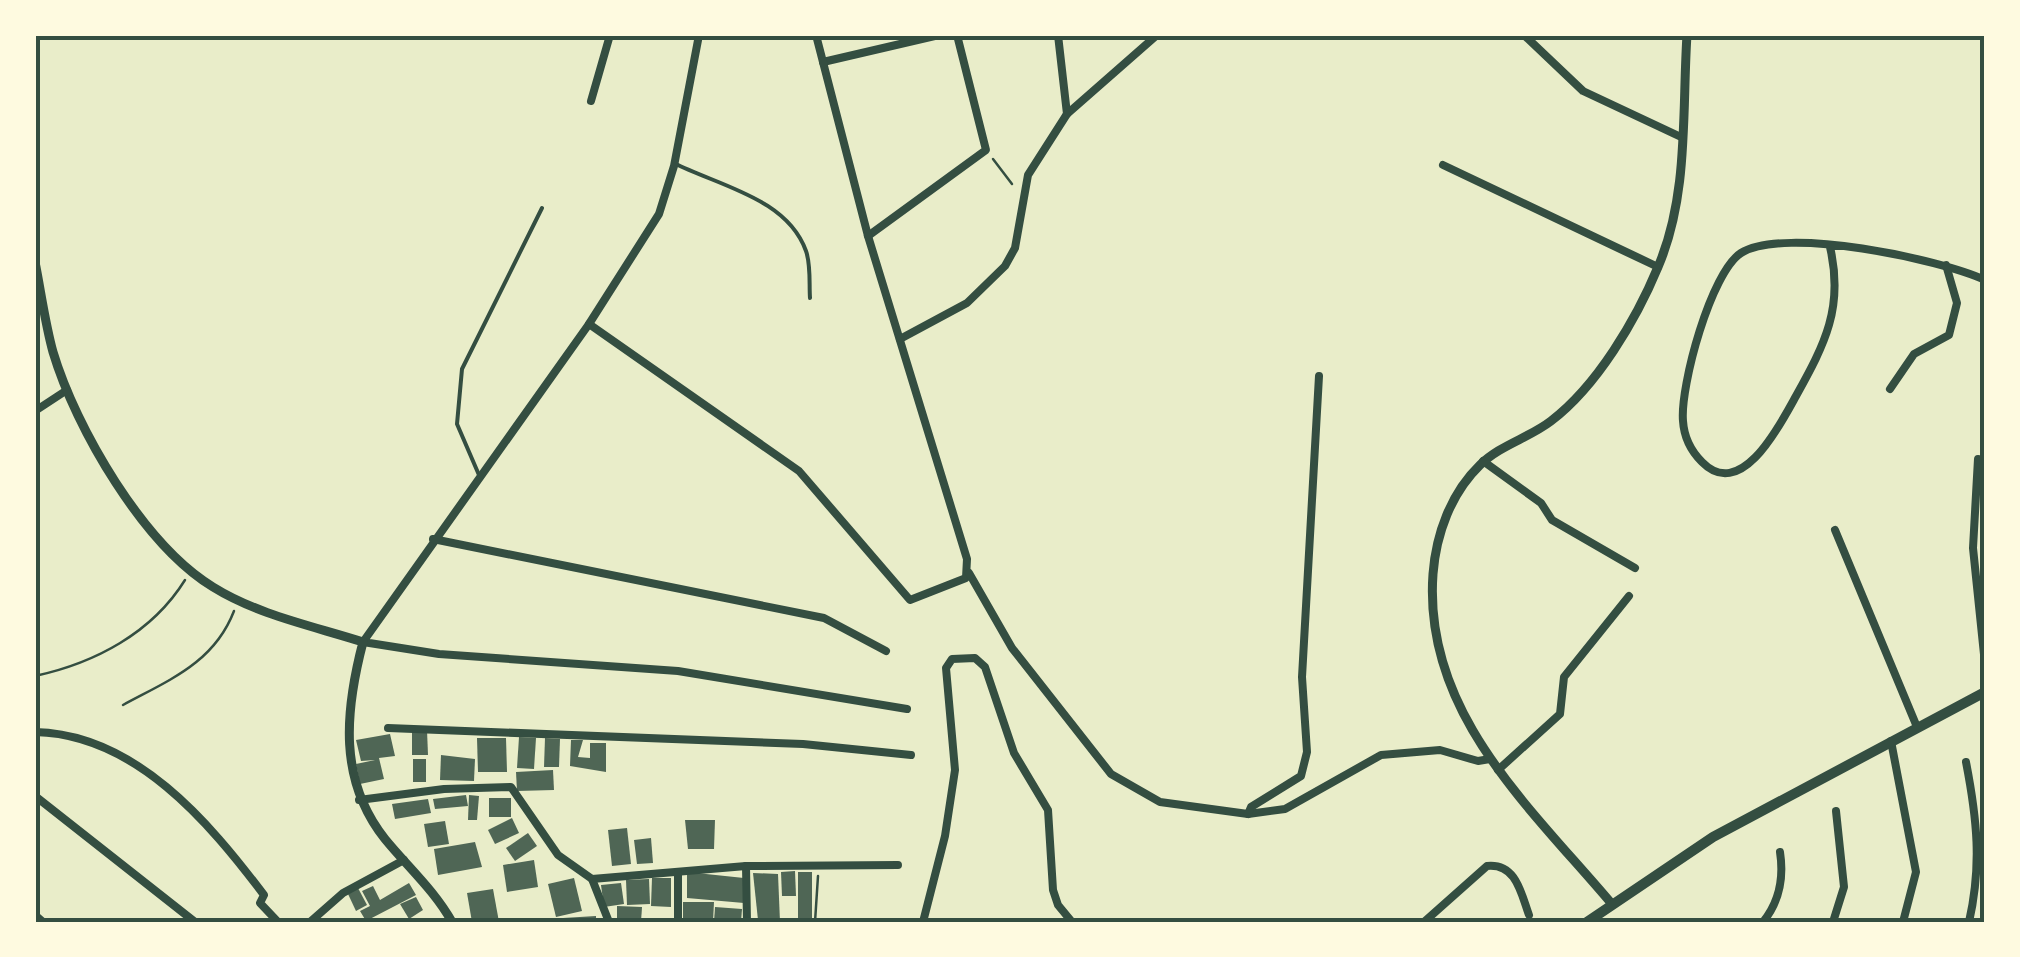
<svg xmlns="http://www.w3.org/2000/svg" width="2020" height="957" font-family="Poppins,sans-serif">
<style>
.building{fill:#4f6655}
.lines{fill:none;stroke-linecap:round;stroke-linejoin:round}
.path{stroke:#344e41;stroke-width:2.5}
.service{stroke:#344e41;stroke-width:4}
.minor{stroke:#344e41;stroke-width:8}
.tertiary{stroke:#344e41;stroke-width:9}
.secondary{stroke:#344e41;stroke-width:10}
.neatline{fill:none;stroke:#344e41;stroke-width:4}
</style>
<rect width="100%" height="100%" fill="#e9edc9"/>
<g class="building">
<polygon points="412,730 427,730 428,755 412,755"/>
<polygon points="390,734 395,756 379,758 384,779 360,784 356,764 375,760 361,761 356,740"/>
<polygon points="519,737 536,738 534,769 517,768"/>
<polygon points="477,738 506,738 507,772 478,772"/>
<polygon points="545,738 560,739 559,767 544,767"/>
<polygon points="571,740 583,740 578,757 590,758 590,743 606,743 606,772 570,766"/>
<polygon points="441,755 475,759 474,781 440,780"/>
<rect x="413" y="759" width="13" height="23"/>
<polygon points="553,770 554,790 517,791 516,772"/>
<polygon points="466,795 468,806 435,809 433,799"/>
<polygon points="469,795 479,796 477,820 468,820"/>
<rect x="489" y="798" width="22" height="19"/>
<polygon points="428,799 431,813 395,819 392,804"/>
<polygon points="512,818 519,833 495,844 488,830"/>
<polygon points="685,820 715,820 714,849 688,849"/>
<polygon points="445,821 449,844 428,847 424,824"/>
<polygon points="627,828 631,864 612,866 608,830"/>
<polygon points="528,833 537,846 515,861 506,848"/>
<polygon points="651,838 653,863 637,864 634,840"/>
<polygon points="475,842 482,867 438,875 434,849"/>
<polygon points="534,860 538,887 507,892 503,865"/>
<polygon points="795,871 796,896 782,896 781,872"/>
<polygon points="687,872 744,878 744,903 687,898"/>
<rect x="798" y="872" width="14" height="50"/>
<polygon points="753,873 778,874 780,922 758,920"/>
<polygon points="574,878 582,911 556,917 548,884"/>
<polygon points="652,878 671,878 671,907 651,906"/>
<polygon points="649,879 650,904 627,905 626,880"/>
<polygon points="409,883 416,895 366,921 360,911 370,906 362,891 373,886 380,900"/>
<polygon points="621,883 624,904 604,907 601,885"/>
<polygon points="358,888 367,905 356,911 348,894"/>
<polygon points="493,889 499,922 472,922 467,893"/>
<polygon points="416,897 423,910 409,919 400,904"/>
<polygon points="683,902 714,902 713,922 683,922"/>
<polygon points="617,906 642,907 641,922 617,922"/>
<polygon points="715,907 742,909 741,922 714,922"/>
<polygon points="596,916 596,922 563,922 563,918"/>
</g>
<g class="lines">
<g class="path">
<polyline points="35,39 39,35"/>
<polyline points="993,159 1012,184"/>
<path d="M 35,676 C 95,663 152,633 185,580"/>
<path d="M 123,705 C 169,680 214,663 234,611"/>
<polyline points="815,922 818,876"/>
</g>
<g class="service">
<path d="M 674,163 C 719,186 787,198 806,251 C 811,265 809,284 810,298"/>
<polyline points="479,475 457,424 462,369 542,208"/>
</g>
<g class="minor">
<polyline points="699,35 674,166 659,214 589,324 363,642 439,654 678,671 907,709"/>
<polyline points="1524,35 1583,91 1681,137"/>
<polyline points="823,62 939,35"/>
<polyline points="591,101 610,35"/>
<polyline points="1067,114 1157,35"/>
<polyline points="1443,165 1658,267"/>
<polyline points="868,236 986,150 957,35"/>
<path d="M 1830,247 C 1844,307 1825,344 1796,396 C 1780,425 1741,502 1702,462 C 1691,451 1684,437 1683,421 C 1680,386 1711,272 1741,253 C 1785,226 1939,259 1985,280"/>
<polyline points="589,324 799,471 910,600 966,578 967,559 868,236 816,35"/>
<polyline points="900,339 967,303 1005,266 1015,248 1028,175 1067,114 1058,35"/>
<polyline points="1890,389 1914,354 1949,335 1957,303 1946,265"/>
<polyline points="35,411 67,390"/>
<polyline points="1978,459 1973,548 1985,664"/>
<polyline points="1483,461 1541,503 1552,520 1635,568"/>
<polyline points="1835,530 1917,727"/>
<polyline points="433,539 824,618 886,651"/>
<polyline points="969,573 1012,648 1111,774 1160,802 1248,814 1285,809 1381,755 1440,750 1478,761 1490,759"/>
<polyline points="388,728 803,744 911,755"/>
<path d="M 35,732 C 135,734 209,822 264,895 L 260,903 L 278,922"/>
<polyline points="1891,741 1916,872 1903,922"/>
<path d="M 1966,762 C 1977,819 1982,865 1969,922"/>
<polyline points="1498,770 1560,714 1564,677 1629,596"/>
<polyline points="35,796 195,922"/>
<polyline points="359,800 444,789 511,787 558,855 592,879 609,922"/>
<polyline points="1248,814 1251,807 1301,776 1307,752 1302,677 1319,376"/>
<polyline points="746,866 747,922"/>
<polyline points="592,879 746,866 898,865"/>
<polyline points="35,915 43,922"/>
<polyline points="310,922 343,893 404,860"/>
<polyline points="678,922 678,872"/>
<polyline points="923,922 945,836 955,770 946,668 952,659 975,658 985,667 1014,753 1048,810 1053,890 1058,905 1072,922"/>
<path d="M 1424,922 L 1487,866 C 1516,863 1521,893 1529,915"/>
<path d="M 1763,922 C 1780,901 1784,878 1780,852"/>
<polyline points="1833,922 1844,887 1836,811"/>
</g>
<g class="tertiary">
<path d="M 35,262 C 41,292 45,323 53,352 C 76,429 144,545 213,587 C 258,615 313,626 363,642 C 345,711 338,780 385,839 C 407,866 435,891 452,922"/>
<path d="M 1611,903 C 1529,806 1423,712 1433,574 C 1436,534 1451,493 1480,465 C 1500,445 1529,438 1551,421 C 1597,386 1636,320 1658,267 C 1689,195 1682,111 1687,35"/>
</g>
<polyline class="secondary" points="1587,922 1713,837 1985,692"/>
</g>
<rect width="2020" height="957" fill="none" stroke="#fefae0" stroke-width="75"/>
<rect x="38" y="38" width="1944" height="882" class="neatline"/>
</svg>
